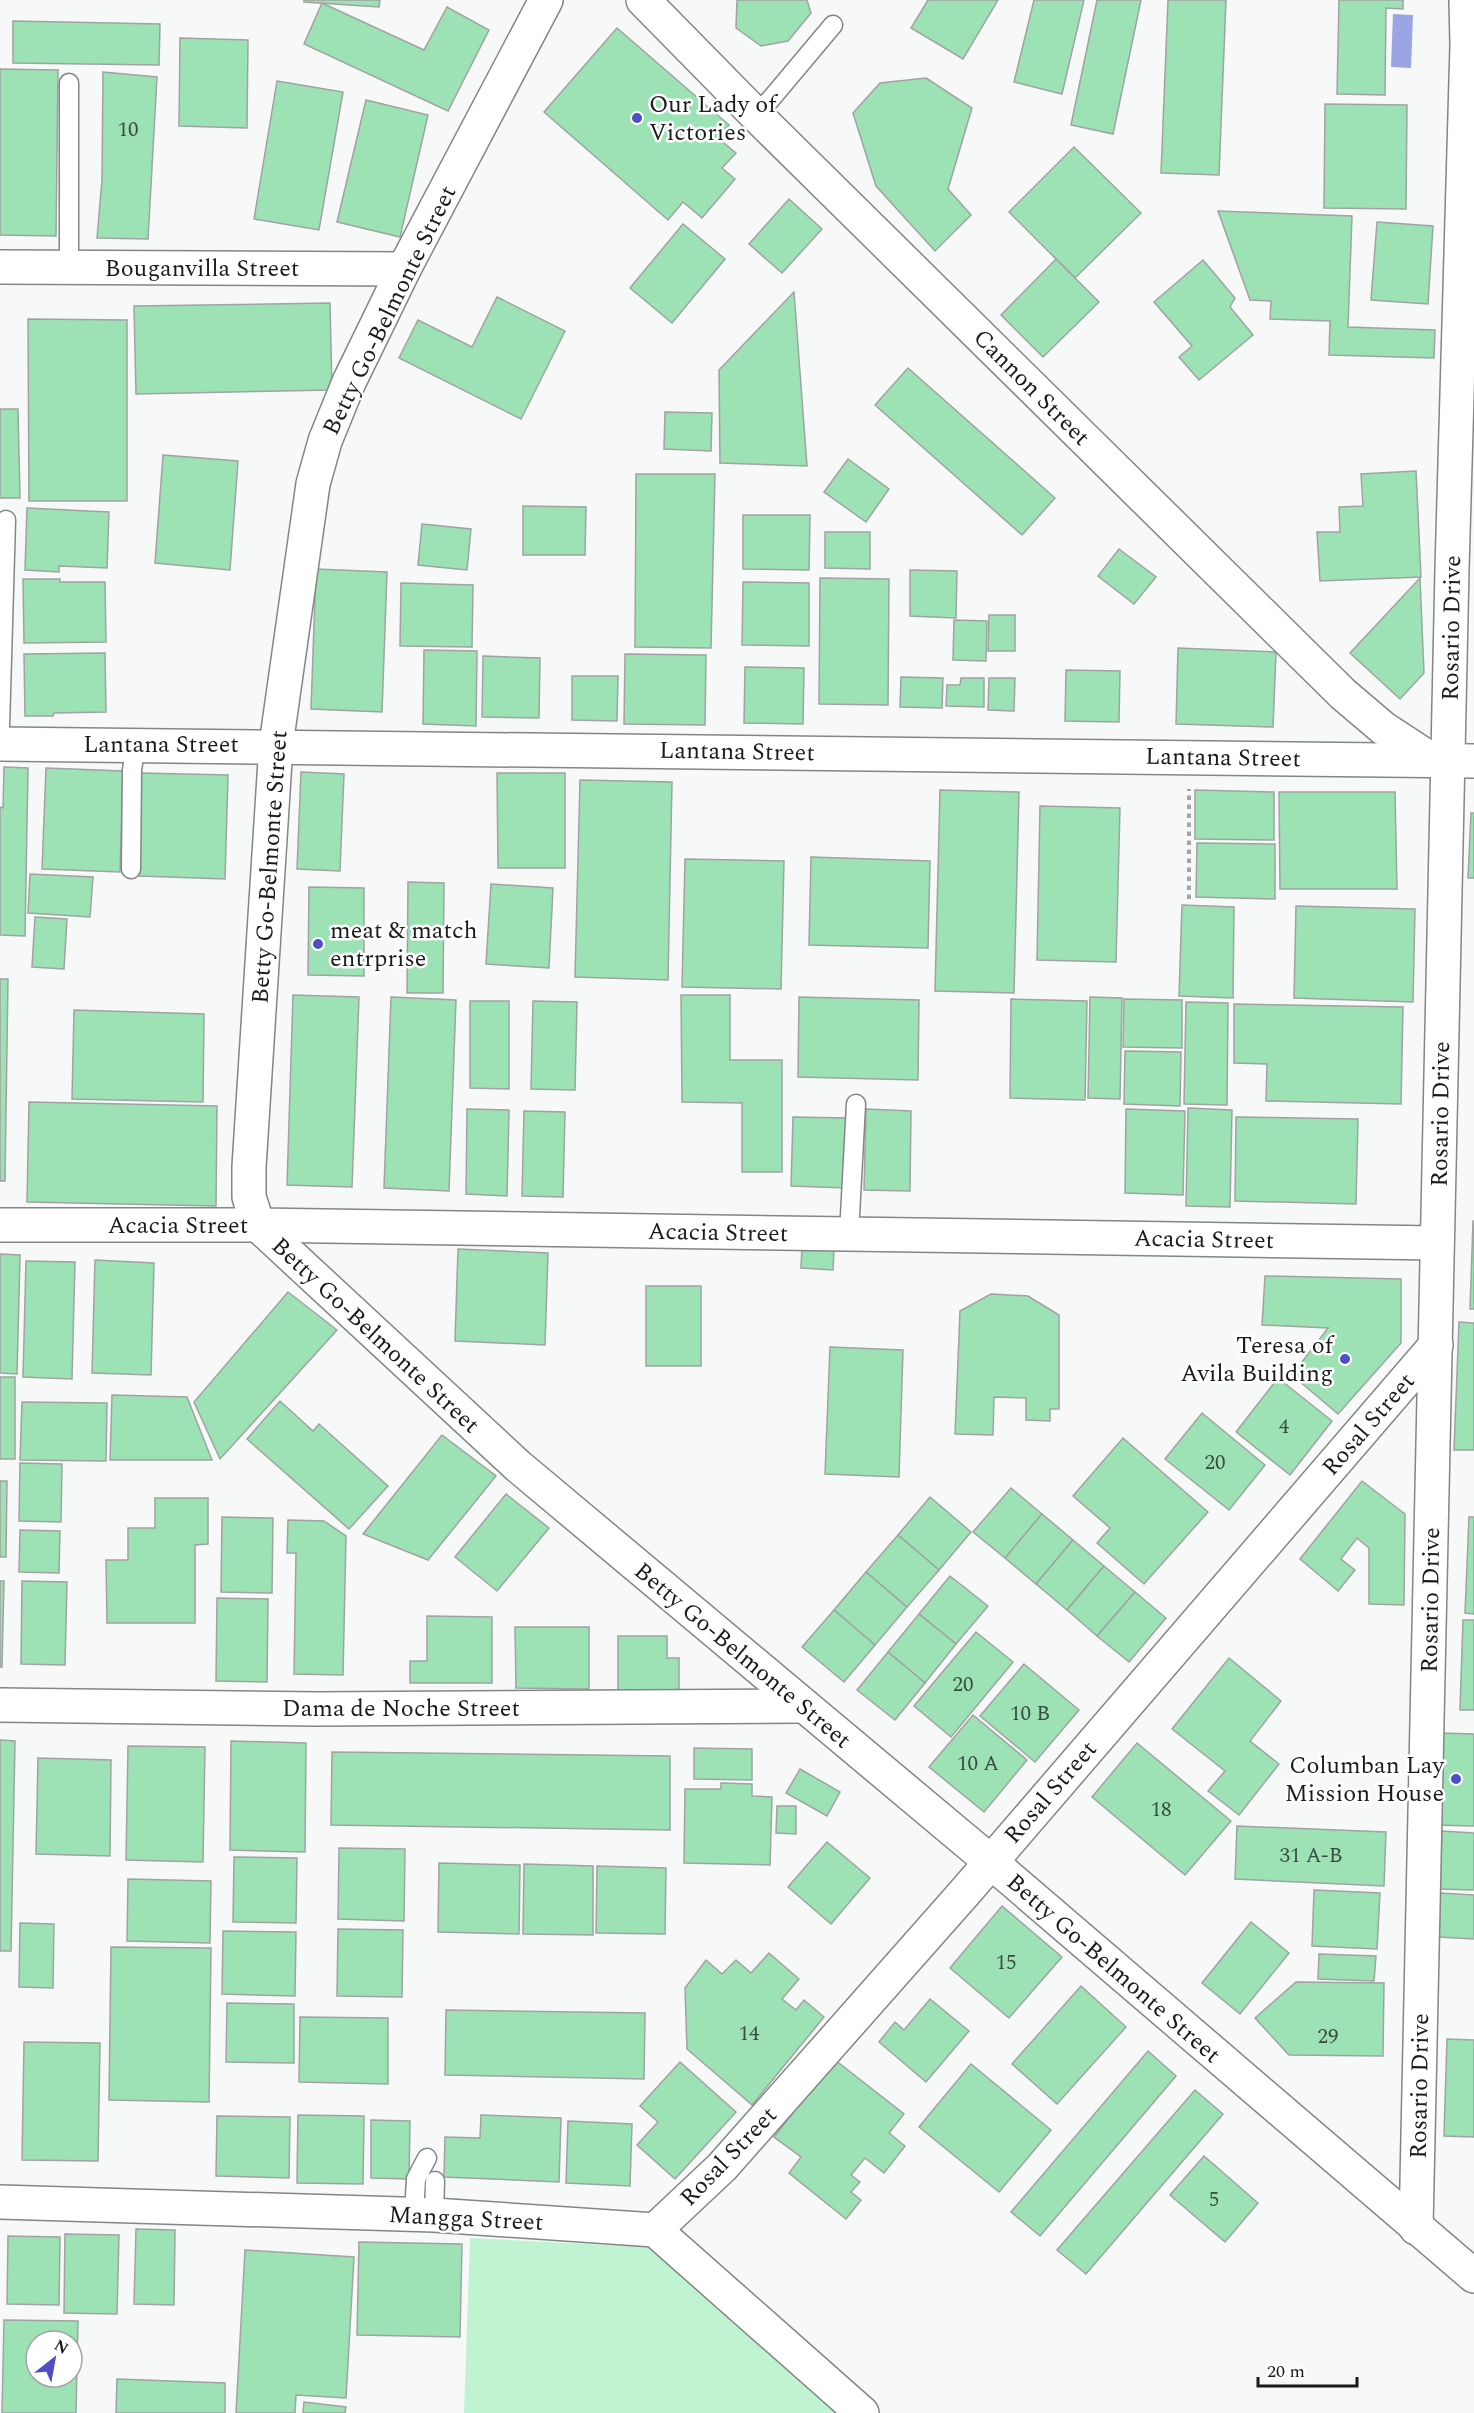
<svg xmlns="http://www.w3.org/2000/svg" width="1474" height="2413" font-family="Spectral,serif">
<style>
.green{fill:#c0f3d1}
.water{fill:#9ba4e4}
.building{fill:#9ce2b5;stroke:#a0a3a1;stroke-width:1.5;fill-rule:evenodd}
.lines{fill:none;stroke-linecap:round;stroke-linejoin:round}
.service-casing{stroke:#838684;stroke-width:21}
.minor-casing{stroke:#838684;stroke-width:36}
.tertiary-casing{stroke:#838684;stroke-width:36}
.path{stroke:#a3a5a4;stroke-width:4;stroke-dasharray:4.5 4.5;stroke-linecap:butt}
.service{stroke:#fff;stroke-width:18}
.minor{stroke:#fff;stroke-width:33}
.tertiary{stroke:#fff;stroke-width:33}
.poi-dot{fill:#4f4fc5;stroke:#fff;stroke-width:2}
.labels{text-anchor:middle;stroke-width:5;stroke-linejoin:round;paint-order:stroke}
.number-label{font-size:21px;fill:#3a4d41}
.poi-label{font-size:24px;fill:#1a1b1a;stroke:#fff;text-anchor:start}
.street-label{font-size:24px;fill:#1a1b1a;stroke:#fff}
</style>
<rect width="100%" height="100%" fill="#f6f9f7"/>
<polygon class="green" points="470,2238 649,2247 841,2413 464,2413"/>
<polygon class="water" points="1393,14 1413,15 1411,68 1391,67"/>
<g class="building">
<polygon points="304,0 380,0 379,7 304,2"/>
<polygon points="737,0 807,0 811,13 788,41 761,46 736,28"/>
<polygon points="928,0 998,0 963,59 911,28"/>
<polygon points="1034,0 1084,0 1062,94 1014,82"/>
<polygon points="1097,0 1141,0 1113,134 1071,125"/>
<polygon points="1168,0 1226,0 1219,175 1161,173"/>
<polygon points="1339,0 1403,0 1403,9 1386,8 1385,95 1337,94"/>
<polygon points="322,3 424,50 447,7 489,30 448,111 304,44"/>
<polygon points="13,21 160,24 159,65 13,63"/>
<polygon points="617,28 729,125 718,138 736,153 722,168 735,179 702,218 683,202 668,220 544,112"/>
<polygon points="180,38 248,40 247,128 179,126"/>
<polygon points="0,69 58,70 56,236 0,235"/>
<polygon points="103,72 157,77 148,239 97,238 102,180"/>
<polygon points="926,78 972,108 948,189 971,215 935,251 876,186 853,113 880,83"/>
<polygon points="277,81 343,92 319,230 254,219"/>
<polygon points="366,100 428,115 400,237 337,222"/>
<polygon points="1325,104 1407,105 1406,209 1324,208"/>
<polygon points="1074,147 1141,213 1075,278 1009,212"/>
<polygon points="789,199 822,229 782,273 749,244"/>
<polygon points="1218,211 1352,216 1348,327 1435,330 1434,358 1329,355 1330,321 1270,319 1271,301 1250,300"/>
<polygon points="1377,222 1433,226 1428,304 1371,300"/>
<polygon points="683,224 725,259 672,323 630,288"/>
<polygon points="1056,259 1099,302 1043,357 1001,315"/>
<polygon points="1203,260 1235,298 1230,307 1253,335 1199,380 1179,357 1192,346 1154,302"/>
<polygon points="794,292 807,466 720,463 719,370"/>
<polygon points="497,297 565,331 521,419 399,358 418,320 472,347"/>
<polygon points="330,303 332,390 136,394 134,306"/>
<polygon points="28,319 127,320 127,501 29,501"/>
<polygon points="908,368 1055,498 1022,535 875,405"/>
<polygon points="0,409 18,409 20,498 0,498"/>
<polygon points="665,412 712,413 711,451 664,449"/>
<polygon points="163,455 238,461 230,570 155,563"/>
<polygon points="848,459 889,489 866,522 824,492"/>
<polygon points="1416,471 1421,577 1320,581 1317,532 1340,532 1339,507 1363,506 1361,474"/>
<polygon points="636,474 715,474 711,648 635,647"/>
<polygon points="523,506 586,507 585,555 523,555"/>
<polygon points="27,508 109,512 107,568 59,566 59,572 25,570"/>
<polygon points="743,515 810,515 809,570 743,569"/>
<polygon points="422,524 471,529 467,570 418,565"/>
<polygon points="825,532 870,532 870,569 825,568"/>
<polygon points="1119,549 1156,577 1134,604 1098,576"/>
<polygon points="316,569 387,572 382,712 311,709"/>
<polygon points="910,570 957,571 956,618 910,616"/>
<polygon points="820,578 889,579 888,705 819,704"/>
<polygon points="1420,578 1424,673 1400,699 1350,653"/>
<polygon points="23,579 60,579 60,582 105,582 106,642 24,643"/>
<polygon points="743,582 809,583 809,646 742,645"/>
<polygon points="401,583 473,585 472,647 400,646"/>
<polygon points="989,615 1015,615 1015,651 988,651"/>
<polygon points="954,620 987,621 986,661 953,660"/>
<polygon points="1178,648 1276,652 1273,727 1176,724"/>
<polygon points="424,650 477,651 476,726 423,724"/>
<polygon points="105,653 106,712 54,713 53,716 25,716 24,654"/>
<polygon points="625,654 706,655 705,725 624,724"/>
<polygon points="483,656 540,658 539,718 482,717"/>
<polygon points="745,667 804,668 803,724 744,723"/>
<polygon points="1066,670 1120,671 1119,722 1065,721"/>
<polygon points="572,676 618,676 617,721 572,720"/>
<polygon points="901,677 943,678 942,708 900,707"/>
<polygon points="961,678 984,678 984,707 946,706 947,685 960,685"/>
<polygon points="989,678 1015,678 1014,711 988,710"/>
<polygon points="4,767 28,768 25,936 0,935 0,807 3,808"/>
<polygon points="46,768 123,771 120,872 42,869"/>
<polygon points="301,772 344,774 340,871 297,869"/>
<polygon points="141,773 228,775 225,879 139,876"/>
<polygon points="497,773 565,773 565,868 498,868"/>
<polygon points="580,780 672,782 668,980 575,977"/>
<polygon points="940,790 1019,792 1014,993 935,991"/>
<polygon points="1195,790 1274,792 1274,840 1195,839"/>
<polygon points="1279,792 1395,792 1397,889 1280,889"/>
<polygon points="1040,806 1120,808 1116,962 1037,960"/>
<polygon points="1471,813 1474,813 1474,878 1468,878"/>
<polygon points="1197,843 1275,844 1275,899 1196,897"/>
<polygon points="811,857 930,861 928,948 809,945"/>
<polygon points="685,859 784,861 781,989 682,987"/>
<polygon points="30,874 93,877 90,917 28,913"/>
<polygon points="408,882 444,883 443,993 407,993"/>
<polygon points="491,884 553,888 549,968 486,964"/>
<polygon points="309,887 364,888 364,976 308,975"/>
<polygon points="1182,905 1234,907 1233,998 1179,996"/>
<polygon points="1296,906 1415,909 1413,1002 1294,998"/>
<polygon points="35,917 67,919 64,969 32,967"/>
<polygon points="0,979 8,979 5,1181 0,1181"/>
<polygon points="293,995 359,997 352,1187 287,1185"/>
<polygon points="681,995 730,995 730,1060 782,1060 782,1172 742,1172 742,1103 682,1102"/>
<polygon points="391,997 456,1000 449,1191 384,1188"/>
<polygon points="799,997 919,1000 918,1080 798,1077"/>
<polygon points="1090,997 1122,998 1120,1099 1088,1098"/>
<polygon points="1011,999 1087,1001 1085,1100 1010,1098"/>
<polygon points="1124,999 1182,1000 1182,1048 1123,1047"/>
<polygon points="470,1001 509,1001 509,1089 470,1088"/>
<polygon points="533,1001 577,1002 575,1090 531,1089"/>
<polygon points="1186,1002 1228,1003 1227,1105 1184,1104"/>
<polygon points="1234,1004 1403,1007 1401,1104 1266,1101 1267,1064 1234,1063"/>
<polygon points="74,1010 204,1014 203,1102 72,1099"/>
<polygon points="1125,1051 1181,1052 1180,1106 1124,1104"/>
<polygon points="29,1102 217,1106 216,1206 27,1202"/>
<polygon points="1188,1108 1232,1110 1230,1207 1186,1206"/>
<polygon points="467,1109 509,1110 507,1196 466,1194"/>
<polygon points="866,1109 911,1111 910,1191 864,1190"/>
<polygon points="1126,1109 1185,1111 1183,1195 1125,1193"/>
<polygon points="524,1111 565,1112 563,1197 522,1196"/>
<polygon points="793,1117 848,1118 846,1188 791,1186"/>
<polygon points="1236,1117 1358,1119 1356,1204 1235,1201"/>
<polygon points="1473,1221 1474,1221 1474,1309 1470,1309"/>
<polygon points="802,1247 834,1248 833,1270 801,1268"/>
<polygon points="458,1249 548,1253 545,1345 455,1341"/>
<polygon points="0,1254 20,1255 17,1374 0,1373"/>
<polygon points="95,1260 154,1263 151,1375 92,1373"/>
<polygon points="26,1261 75,1262 72,1379 23,1377"/>
<polygon points="1265,1276 1401,1279 1401,1343 1338,1414 1292,1375 1328,1328 1262,1325"/>
<rect x="646" y="1286" width="55" height="80"/>
<polygon points="288,1292 337,1330 220,1459 194,1402"/>
<polygon points="991,1294 1028,1296 1059,1315 1059,1409 1050,1409 1050,1421 1026,1420 1026,1398 994,1397 993,1435 955,1434 960,1311"/>
<polygon points="1459,1322 1474,1323 1474,1450 1454,1450"/>
<polygon points="830,1347 903,1350 899,1477 825,1474"/>
<rect x="0" y="1377" width="15" height="82"/>
<polygon points="1278,1378 1332,1421 1290,1475 1236,1432"/>
<polygon points="112,1395 187,1397 212,1460 110,1460"/>
<polygon points="280,1401 313,1431 319,1424 388,1486 349,1529 247,1439"/>
<polygon points="22,1402 107,1403 106,1461 20,1460"/>
<polygon points="1202,1413 1265,1465 1229,1510 1165,1459"/>
<polygon points="442,1435 496,1476 428,1560 363,1534"/>
<polygon points="1123,1438 1208,1512 1144,1584 1097,1543 1110,1528 1073,1496"/>
<polygon points="20,1463 62,1464 61,1522 19,1521"/>
<polygon points="0,1481 7,1481 6,1557 0,1557"/>
<polygon points="1362,1481 1405,1514 1404,1605 1369,1604 1369,1548 1357,1538 1341,1559 1355,1570 1338,1591 1300,1559"/>
<polygon points="1011,1488 1042,1514 1005,1558 973,1532"/>
<polygon points="506,1494 549,1528 497,1591 455,1557"/>
<polygon points="930,1497 971,1532 939,1570 898,1535"/>
<polygon points="155,1498 208,1498 208,1544 195,1545 195,1623 107,1623 106,1560 128,1560 128,1528 155,1528"/>
<polygon points="1042,1514 1073,1540 1036,1584 1005,1558"/>
<polygon points="222,1517 273,1518 272,1593 221,1592"/>
<polygon points="1469,1517 1474,1517 1474,1614 1465,1613"/>
<polygon points="288,1520 324,1521 346,1536 343,1675 294,1674 296,1553 287,1553"/>
<polygon points="20,1530 60,1531 59,1573 19,1572"/>
<polygon points="898,1535 939,1570 907,1607 866,1572"/>
<polygon points="1073,1540 1104,1566 1067,1610 1036,1584"/>
<polygon points="1104,1566 1135,1592 1097,1636 1067,1610"/>
<polygon points="866,1572 907,1607 875,1645 834,1610"/>
<polygon points="950,1576 988,1606 956,1644 919,1614"/>
<polygon points="0,1581 4,1581 2,1667 0,1667"/>
<polygon points="22,1581 67,1582 65,1665 21,1664"/>
<polygon points="1135,1592 1166,1618 1129,1662 1097,1636"/>
<polygon points="217,1598 268,1599 267,1682 216,1681"/>
<polygon points="834,1610 875,1645 844,1682 802,1647"/>
<polygon points="919,1614 956,1644 925,1683 888,1652"/>
<polygon points="427,1616 492,1617 492,1683 410,1683 410,1661 427,1661"/>
<polygon points="1463,1620 1474,1620 1474,1710 1460,1710"/>
<polygon points="515,1627 589,1627 589,1689 516,1688"/>
<polygon points="976,1632 1013,1662 951,1737 914,1706"/>
<polygon points="618,1636 667,1636 667,1658 679,1658 679,1698 618,1698"/>
<polygon points="888,1652 925,1683 895,1720 857,1690"/>
<polygon points="1229,1658 1281,1701 1250,1741 1279,1764 1239,1815 1208,1791 1225,1771 1172,1729"/>
<polygon points="1024,1664 1079,1710 1035,1762 980,1716"/>
<polygon points="973,1715 1027,1760 984,1812 929,1767"/>
<polygon points="1439,1733 1474,1734 1474,1826 1436,1825"/>
<polygon points="0,1740 15,1741 11,1951 0,1951"/>
<polygon points="231,1741 306,1743 305,1852 230,1850"/>
<polygon points="1137,1743 1231,1821 1185,1875 1092,1797"/>
<polygon points="128,1746 205,1747 203,1862 126,1860"/>
<polygon points="694,1748 752,1749 752,1780 694,1779"/>
<polygon points="332,1752 670,1756 670,1830 331,1825"/>
<polygon points="38,1758 111,1760 110,1856 36,1854"/>
<polygon points="800,1769 840,1792 827,1816 786,1793"/>
<polygon points="721,1783 752,1784 752,1796 772,1797 770,1865 684,1863 685,1789 721,1789"/>
<polygon points="777,1806 796,1806 796,1834 776,1833"/>
<polygon points="1237,1826 1386,1832 1384,1886 1235,1879"/>
<polygon points="1442,1831 1474,1833 1474,1890 1440,1889"/>
<polygon points="827,1842 870,1878 831,1924 788,1887"/>
<polygon points="339,1848 405,1849 404,1921 338,1919"/>
<polygon points="234,1857 297,1858 296,1923 233,1922"/>
<polygon points="439,1863 520,1865 519,1934 438,1932"/>
<polygon points="524,1864 593,1866 593,1935 523,1934"/>
<polygon points="597,1866 666,1868 665,1934 596,1933"/>
<polygon points="128,1879 211,1881 210,1943 127,1941"/>
<polygon points="1314,1890 1380,1893 1377,1949 1312,1946"/>
<polygon points="1440,1893 1474,1895 1474,1939 1439,1937"/>
<polygon points="1002,1906 1062,1957 1009,2018 950,1968"/>
<polygon points="1251,1922 1289,1953 1240,2014 1202,1983"/>
<polygon points="20,1923 54,1924 53,1988 19,1987"/>
<polygon points="338,1929 403,1930 402,1997 337,1996"/>
<polygon points="223,1931 296,1932 295,1996 222,1994"/>
<polygon points="111,1947 211,1948 209,2102 109,2100"/>
<polygon points="769,1953 799,1979 782,1999 796,2010 804,2000 824,2017 752,2105 687,2049 685,1988 706,1960 722,1974 736,1960 751,1973"/>
<polygon points="1319,1954 1376,1956 1374,1981 1318,1979"/>
<polygon points="1296,1982 1384,1983 1383,2056 1289,2055 1255,2018"/>
<polygon points="1081,1986 1126,2027 1057,2104 1012,2064"/>
<polygon points="930,1999 969,2031 926,2082 879,2042 895,2022 904,2030"/>
<polygon points="227,2003 294,2004 294,2063 226,2062"/>
<polygon points="446,2010 645,2013 644,2079 445,2075"/>
<polygon points="300,2017 388,2018 388,2084 299,2082"/>
<polygon points="1447,2039 1474,2040 1474,2137 1444,2136"/>
<polygon points="24,2042 100,2043 98,2161 22,2160"/>
<polygon points="1148,2051 1176,2076 1040,2236 1011,2212"/>
<polygon points="835,2060 904,2114 889,2133 905,2146 884,2173 865,2158 851,2175 860,2182 851,2192 861,2200 846,2219 789,2173 801,2157 774,2137"/>
<polygon points="680,2062 736,2112 675,2179 637,2145 658,2122 640,2106"/>
<polygon points="971,2064 1051,2130 999,2192 919,2127"/>
<polygon points="1195,2090 1223,2114 1086,2274 1057,2250"/>
<polygon points="298,2115 364,2116 363,2184 297,2183"/>
<polygon points="481,2115 561,2118 559,2182 444,2177 445,2137 480,2138"/>
<polygon points="217,2116 290,2117 289,2178 216,2176"/>
<polygon points="371,2120 410,2121 409,2179 371,2178"/>
<polygon points="568,2121 632,2124 630,2186 566,2183"/>
<polygon points="1204,2156 1258,2203 1225,2242 1170,2195"/>
<polygon points="136,2229 175,2230 174,2305 134,2304"/>
<polygon points="65,2234 119,2235 117,2314 64,2313"/>
<polygon points="8,2236 60,2237 59,2305 7,2304"/>
<polygon points="359,2242 462,2244 460,2337 357,2335"/>
<polygon points="245,2250 354,2257 346,2398 296,2395 295,2413 236,2413"/>
<path d="M 4,2320 L 78,2321 L 76,2413 L 2,2413 ZM 36,2341 L 72,2341 L 72,2377 L 36,2377 Z"/>
<polygon points="117,2379 225,2383 225,2413 116,2413"/>
<polygon points="304,2402 346,2407 345,2413 303,2413"/>
</g>
<g class="lines">
<defs>
<g id="service">
<polyline points="755,114 770,100 833,25"/>
<polyline points="69,267 69,83"/>
<polyline points="0,727 6,520"/>
<polyline points="131,869 132,770 136,744"/>
<polyline points="849,1234 856,1104"/>
<polyline points="414,2214 416,2179 427,2158"/>
<polyline points="434,2215 435,2181"/>
</g>
<g id="minor">
<polyline points="643,0 755,114 1343,694 1383,728 1432,760"/>
<polyline points="0,267 404,269"/>
<polyline points="0,744 1474,761"/>
<polyline points="0,1225 258,1225 1437,1243"/>
<polyline points="0,1705 317,1709 803,1706"/>
<polyline points="0,2202 434,2215 655,2230 862,2413"/>
<polyline points="1416,2228 1452,569 1467,45 1466,0"/>
<polyline points="655,2230 722,2167 966,1891 1436,1345"/>
</g>
<polyline id="tertiary" points="546,0 404,269 349,382 325,441 313,484 276,745 249,1167 249,1197 258,1225 518,1466 991,1862 1474,2276"/>
</defs>
<use href="#service" class="service-casing"/>
<use href="#minor" class="minor-casing"/>
<use href="#tertiary" class="tertiary-casing"/>
<polyline class="path" points="1189,899 1189,789"/>
<use href="#service" class="service"/>
<use href="#minor" class="minor"/>
<use href="#tertiary" class="tertiary"/>
</g>
<g class="poi-dot">
<circle cx="637" cy="118" r="6"/>
<circle cx="318" cy="944" r="6"/>
<circle cx="1345" cy="1359" r="6"/>
<circle cx="1456" cy="1779" r="6"/>
</g>
<g class="labels">
<g class="number-label">
<text x="128" y="136">10</text>
<text x="1284" y="1433">4</text>
<text x="1215" y="1469">20</text>
<text x="963" y="1691">20</text>
<text x="1030" y="1720">10 B</text>
<text x="978" y="1770">10 A</text>
<text x="1161" y="1816">18</text>
<text x="1311" y="1862">31 A-B</text>
<text x="1006" y="1969">15</text>
<text x="749" y="2040">14</text>
<text x="1328" y="2043">29</text>
<text x="1214" y="2206">5</text>
</g>
<g class="poi-label">
<text x="649" y="112">Our Lady of<tspan x="649" dy="28">Victories</tspan></text>
<text x="330" y="938">meat &amp; match<tspan x="330" dy="28">entrprise</tspan></text>
<text x="1333" y="1353" text-anchor="end">Teresa of<tspan x="1333" dy="28">Avila Building</tspan></text>
<text x="1444" y="1773" text-anchor="end">Columban Lay<tspan x="1444" dy="28">Mission House</tspan></text>
</g>
<g class="street-label">
<text x="202" y="276">Bouganvilla Street</text>
<text transform="translate(389 310) rotate(-64)" y="8">Betty Go-Belmonte Street</text>
<text transform="translate(1032 387) rotate(45)" y="8">Cannon Street</text>
<text transform="translate(1451 628) rotate(-89)" y="8">Rosario Drive</text>
<text x="161" y="752">Lantana Street</text>
<text transform="translate(737 751) rotate(1)" y="8">Lantana Street</text>
<text transform="translate(1223 757) rotate(1)" y="8">Lantana Street</text>
<text transform="translate(269 867) rotate(-86)" y="8">Betty Go-Belmonte Street</text>
<text transform="translate(1440 1114) rotate(-89)" y="8">Rosario Drive</text>
<text x="178" y="1233">Acacia Street</text>
<text transform="translate(718 1232) rotate(1)" y="8">Acacia Street</text>
<text transform="translate(1204 1239) rotate(1)" y="8">Acacia Street</text>
<text transform="translate(376 1335) rotate(43)" y="8">Betty Go-Belmonte Street</text>
<text transform="translate(1368 1424) rotate(-49)" y="8">Rosal Street</text>
<text transform="translate(1430 1600) rotate(-89)" y="8">Rosario Drive</text>
<text transform="translate(743 1655) rotate(40)" y="8">Betty Go-Belmonte Street</text>
<text x="401" y="1716">Dama de Noche Street</text>
<text transform="translate(1050 1792) rotate(-49)" y="8">Rosal Street</text>
<text transform="translate(1114 1968) rotate(41)" y="8">Betty Go-Belmonte Street</text>
<text transform="translate(1419 2086) rotate(-89)" y="8">Rosario Drive</text>
<text transform="translate(728 2156) rotate(-46)" y="8">Rosal Street</text>
<text transform="translate(466 2218) rotate(3)" y="8">Mangga Street</text>
</g>
</g>
<g transform="translate(54 2359) rotate(31)"><circle r="28" fill="#ffffff" stroke="#a3a4a3" stroke-width="1.5"/>
<path d="M0-4.5L10 22L0 15L-10 22Z" fill="#4f4fc5"/>
<text y="-9" font-size="16" font-weight="bold" text-anchor="middle" fill="#1a1b1a">N</text>
</g>
<path d="M1258 2377v9h99v-9" fill="none" stroke="#1a1b1a" stroke-width="3"/>
<text x="1267" y="2377" font-size="18" fill="#1a1b1a" stroke="#ffffff" stroke-width="4.5" paint-order="stroke">20 m</text>
</svg>
